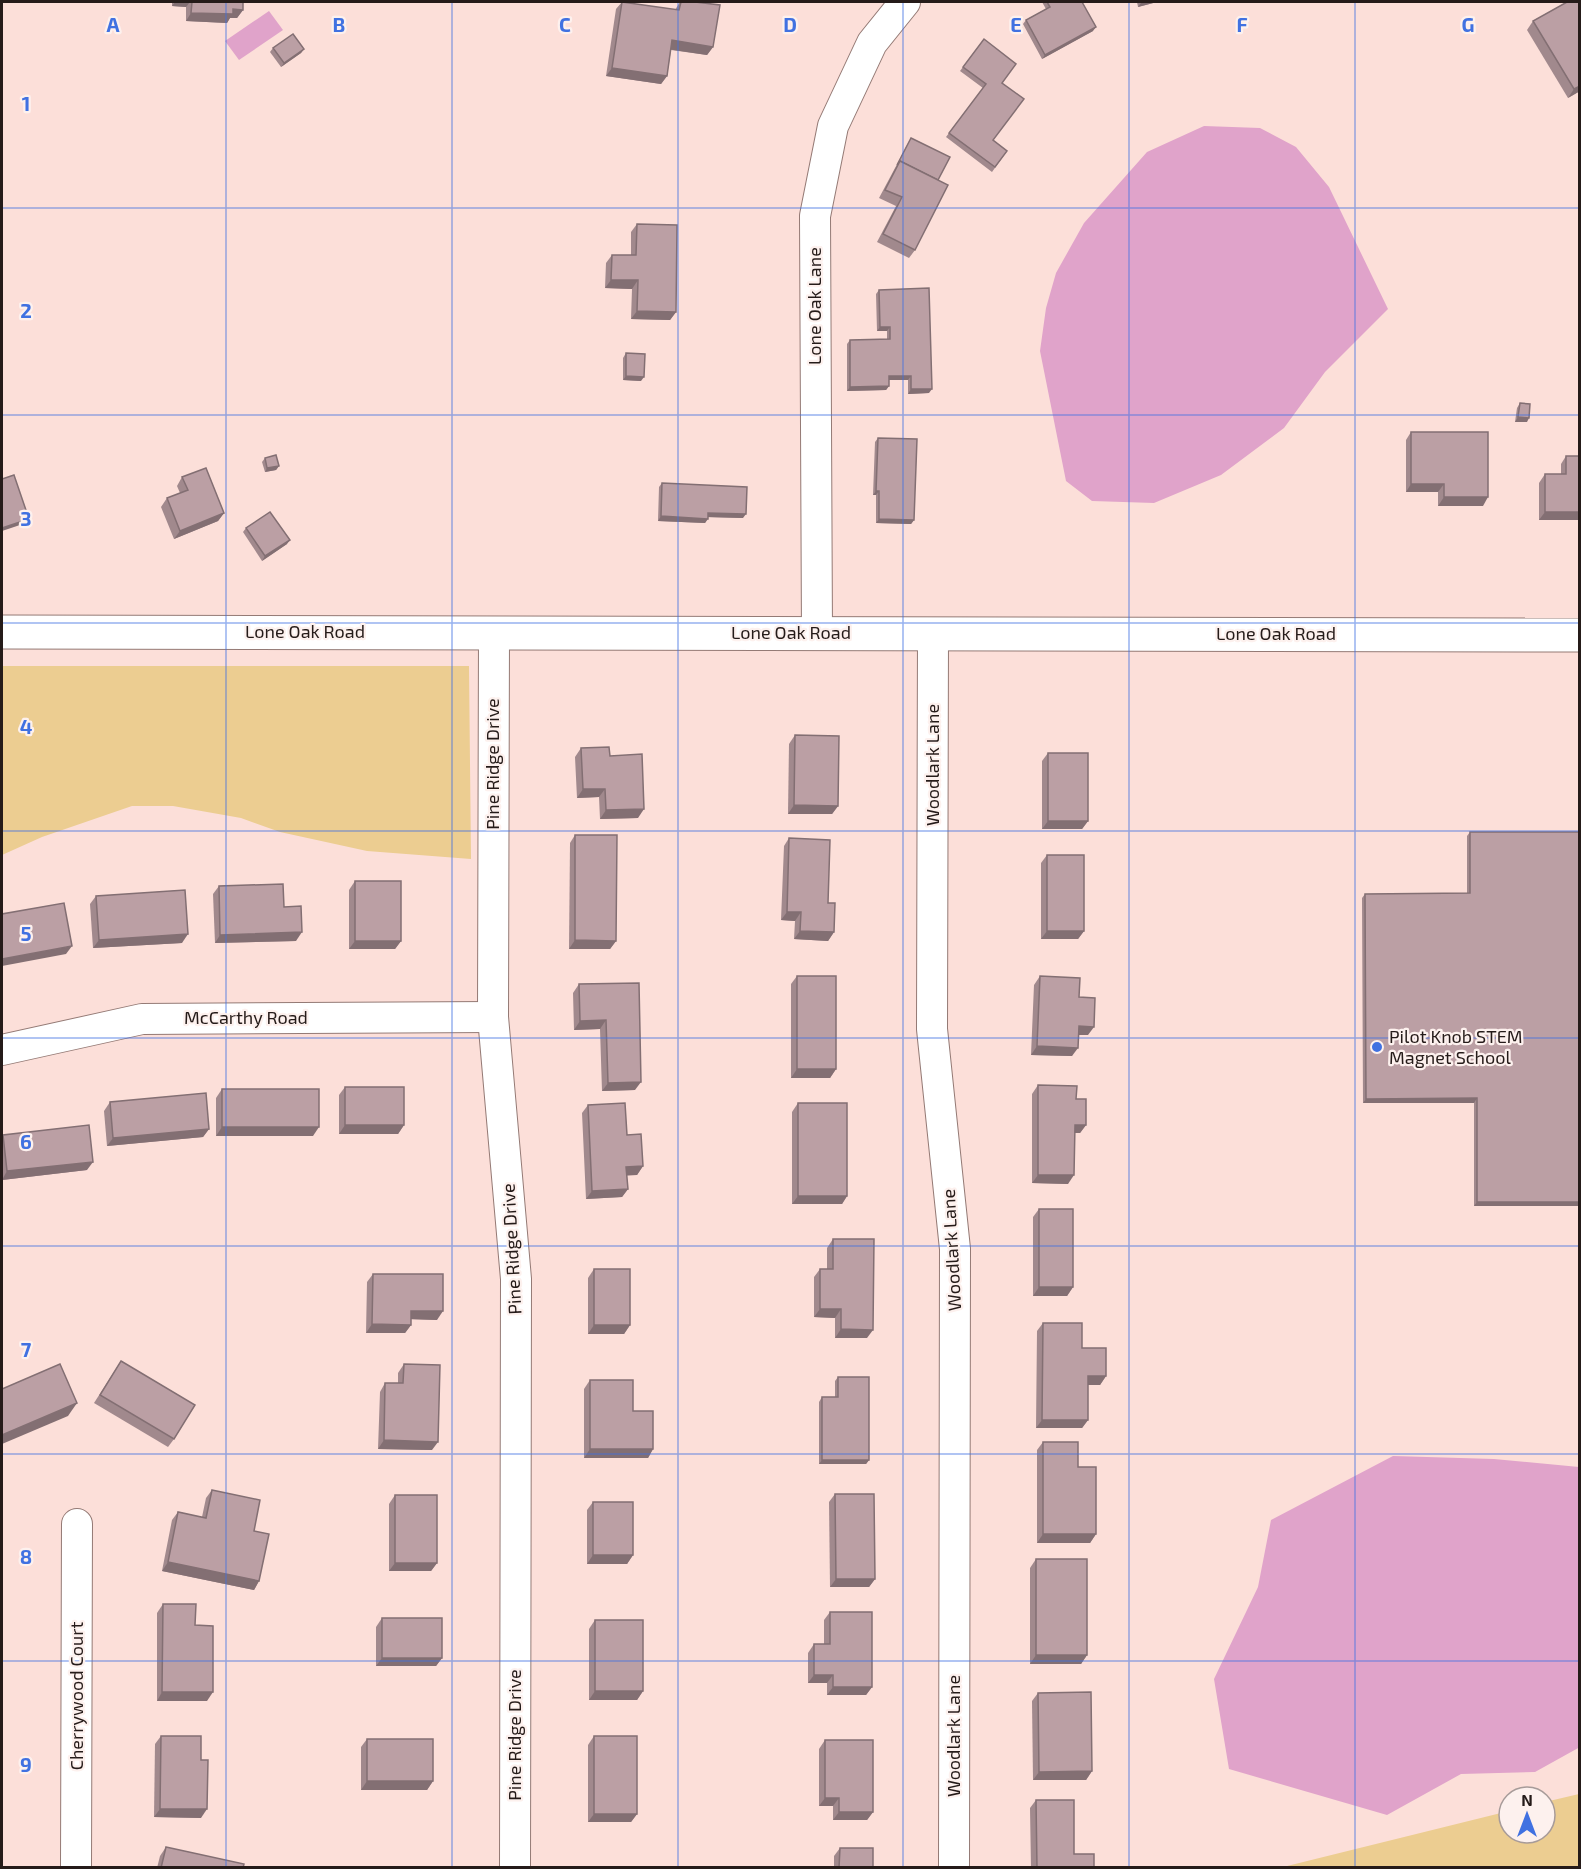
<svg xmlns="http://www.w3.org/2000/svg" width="1581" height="1869" font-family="'Exo 2',sans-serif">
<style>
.green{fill:#eccd91}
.water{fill:#e0a3ca}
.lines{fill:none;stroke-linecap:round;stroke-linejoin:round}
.minor-casing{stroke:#947a75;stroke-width:32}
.secondary-casing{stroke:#947a75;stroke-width:35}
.minor{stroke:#fff;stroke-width:30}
.secondary{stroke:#fff;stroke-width:33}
.wall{fill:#a1898d}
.shaded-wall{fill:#836f73}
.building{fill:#bb9fa4;stroke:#836f73;stroke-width:1.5}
.grid{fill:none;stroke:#4071e1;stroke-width:1.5;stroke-opacity:0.55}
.poi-dot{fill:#4071e1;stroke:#fdf1ee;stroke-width:2}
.labels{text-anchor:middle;stroke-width:4.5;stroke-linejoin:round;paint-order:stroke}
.street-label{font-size:18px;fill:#251b19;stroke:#fdf1ee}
.poi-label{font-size:18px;fill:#251b19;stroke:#fdf1ee;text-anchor:start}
.grid-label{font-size:20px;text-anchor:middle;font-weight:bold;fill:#4071e1;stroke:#fdf1ee;stroke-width:4.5;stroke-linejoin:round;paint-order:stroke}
</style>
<rect width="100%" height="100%" fill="#fcdfd9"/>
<g class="green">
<polygon points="2,666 469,666 471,859 367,851 280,832 241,818 173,806 132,806 42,837 2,855"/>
<polygon points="1579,1794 1579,1867 1283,1867 1509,1811 1509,1833 1545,1833 1545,1802"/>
</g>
<g class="water">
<polygon points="269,11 283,30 239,60 225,41"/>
<polygon points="1204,126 1260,128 1296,147 1329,187 1388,309 1325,372 1284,428 1221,475 1154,503 1092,501 1066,481 1040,351 1046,308 1056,273 1084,223 1147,152"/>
<polygon points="1393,1456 1494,1459 1579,1467 1580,1747 1535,1772 1461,1774 1387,1815 1229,1769 1214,1679 1258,1587 1271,1520"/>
</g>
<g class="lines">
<defs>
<g id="minor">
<polyline points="494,632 493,1017 516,1279 515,1868"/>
<polyline points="817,633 815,216 833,126 872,43 905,2"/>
<polyline points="933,634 932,1029 955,1249 954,1868"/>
<polyline points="2,1050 142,1019 493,1017"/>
<polyline points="76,1868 77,1524"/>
</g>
<polyline id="secondary" points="2,632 1580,635"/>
</defs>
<use href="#minor" class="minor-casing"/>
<use href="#secondary" class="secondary-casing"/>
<use href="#minor" class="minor"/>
<use href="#secondary" class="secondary"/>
</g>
<g class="wall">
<polygon points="172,2 243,2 243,10 237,18 230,18 227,23 186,21 186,7 172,6"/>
<polygon points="622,2 675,10 680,2 695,2 713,47 707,55 671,50 667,76 661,84 606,76 616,9"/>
<polygon points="1042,2 1082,2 1093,31 1042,59 1023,24 1026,20 1046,9"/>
<polygon points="1137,2 1157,2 1138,7"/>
<polygon points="1533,21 1580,91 1568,98 1527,30"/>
<polygon points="984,39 1002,83 993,140 1007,151 992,172 946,137 983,88 960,71"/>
<polygon points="273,48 304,49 301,53 281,67 270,52"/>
<polygon points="911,138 938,180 915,250 909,258 877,242 896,206 879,198"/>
<polygon points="637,224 676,312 670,320 631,319 632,289 605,288 606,263 612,255 631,255 631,232"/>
<polygon points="879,290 929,393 908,394 908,380 889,380 889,386 886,390 847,391 847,344 850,340 887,339 887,331 877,331 876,294"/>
<polygon points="626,353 641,381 623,380 623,358"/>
<polygon points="1520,403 1527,422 1515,422 1517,408"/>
<polygon points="1411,432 1483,506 1438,506 1438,492 1406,492 1406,440"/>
<polygon points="878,438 914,520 911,524 876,523 876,495 873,495 875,442"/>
<polygon points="1566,456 1580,520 1539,520 1539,483 1545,474 1561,474 1561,464"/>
<polygon points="265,458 279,466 276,470 265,472 262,462"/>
<polygon points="182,477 224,513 218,521 174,539 161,507 167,498 180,493 177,486"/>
<polygon points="662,483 743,518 708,517 705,523 658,521 659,487"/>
<polygon points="246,528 287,544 262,561 243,532"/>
<polygon points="795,735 838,806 832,814 788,814 789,744"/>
<polygon points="581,748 610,756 638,818 600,819 599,797 577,798 575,757"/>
<polygon points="1048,753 1088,821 1082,829 1042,829 1042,761"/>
<polygon points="1470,832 1580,1206 1474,1206 1474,1103 1363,1103 1362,898 1365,894 1467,893 1467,836"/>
<polygon points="575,835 616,941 610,949 569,949 570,843"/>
<polygon points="789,838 828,903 834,932 828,941 794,939 795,921 781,920 784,846"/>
<polygon points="1047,855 1084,931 1078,939 1041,939 1041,863"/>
<polygon points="355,881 401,941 395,949 349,949 349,890"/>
<polygon points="219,886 284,907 296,941 215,943 213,894"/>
<polygon points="96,896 182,943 93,948 90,904"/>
<polygon points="797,976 836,1069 830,1078 791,1078 791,984"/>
<polygon points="1040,976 1079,997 1088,1035 1078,1035 1072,1056 1031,1055 1034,985"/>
<polygon points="639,983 635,1090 602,1091 600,1029 574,1030 573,993 579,984"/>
<polygon points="1038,1085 1076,1099 1086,1125 1080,1133 1074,1133 1068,1184 1032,1183 1032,1094"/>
<polygon points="345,1087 404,1125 398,1134 339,1134 339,1095"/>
<polygon points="222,1089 313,1136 216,1136 216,1098"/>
<polygon points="110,1102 209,1129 203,1137 107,1146 104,1111"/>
<polygon points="798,1103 847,1196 842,1204 792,1204 792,1112"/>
<polygon points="588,1105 627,1135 643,1166 637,1175 627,1175 628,1189 622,1197 586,1199 582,1113"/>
<polygon points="3,1135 87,1170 2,1180 2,1138"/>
<polygon points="1039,1209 1073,1287 1067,1296 1033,1296 1033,1217"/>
<polygon points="833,1239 867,1338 835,1338 835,1318 814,1317 814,1277 820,1269 827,1269 827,1248"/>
<polygon points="594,1269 630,1325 624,1334 588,1334 588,1278"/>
<polygon points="373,1274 437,1320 411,1319 411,1325 405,1333 366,1333 367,1282"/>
<polygon points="1043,1323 1082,1348 1106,1376 1100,1385 1088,1385 1088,1420 1082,1428 1036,1428 1037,1331"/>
<polygon points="121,1361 174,1439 168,1447 94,1403"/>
<polygon points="404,1364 432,1450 378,1449 380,1392 385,1383 398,1383 398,1373"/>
<polygon points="838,1377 869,1460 866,1464 819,1464 819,1402 822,1397 835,1397 835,1381"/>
<polygon points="590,1380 633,1411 653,1449 648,1458 584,1458 584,1389"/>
<polygon points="1043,1442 1078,1467 1096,1534 1090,1543 1037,1543 1037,1450"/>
<polygon points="212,1490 254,1531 259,1581 254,1590 162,1571 172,1520 178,1512 202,1517 206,1498"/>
<polygon points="835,1494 875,1579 869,1587 830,1587 829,1502"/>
<polygon points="395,1495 437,1563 431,1571 389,1571 389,1504"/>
<polygon points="593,1502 633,1555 627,1564 587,1564 587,1510"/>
<polygon points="1036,1559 1087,1655 1081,1664 1030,1664 1030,1568"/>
<polygon points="163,1604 195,1625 207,1701 157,1701 157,1613"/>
<polygon points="830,1612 872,1687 866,1695 827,1695 827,1683 808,1683 808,1653 814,1644 824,1644 824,1620"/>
<polygon points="382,1618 442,1658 436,1666 376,1666 376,1627"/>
<polygon points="595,1620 643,1691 637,1700 589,1700 589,1629"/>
<polygon points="1038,1693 1092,1771 1086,1780 1033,1780 1032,1701"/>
<polygon points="161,1736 201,1760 201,1818 154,1817 155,1744"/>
<polygon points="594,1736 637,1814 631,1822 588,1822 588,1745"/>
<polygon points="367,1739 433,1781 427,1790 361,1790 361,1747"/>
<polygon points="825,1740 873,1812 867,1820 833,1820 833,1806 819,1806 819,1749"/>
<polygon points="1036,1800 1074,1854 1094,1868 1031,1868 1030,1808"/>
<polygon points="166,1847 243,1868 157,1868 160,1856"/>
<polygon points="840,1848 873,1868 834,1868 834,1856"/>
</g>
<g class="shaded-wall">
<polygon points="175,2 190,2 186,7 172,6"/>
<polygon points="1145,2 1157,2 1138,7 1141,3"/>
<polygon points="233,9 243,10 237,18 230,18 227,23 186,21 191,13"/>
<polygon points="1096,27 1093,31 1042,59 1045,55"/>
<polygon points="672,40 713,47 707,55 667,49"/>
<polygon points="304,49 301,53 281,67 284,63"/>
<polygon points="612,68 667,76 661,84 606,76"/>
<polygon points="1580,86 1580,91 1568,98 1574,89"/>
<polygon points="611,280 638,280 632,289 605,288"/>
<polygon points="637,311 676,312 670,320 631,319"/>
<polygon points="880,327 890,327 887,331 877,331"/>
<polygon points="626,376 644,377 641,381 623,380"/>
<polygon points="889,376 911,376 908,380 886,380"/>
<polygon points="889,386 886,390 847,391 850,387"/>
<polygon points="911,389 932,389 929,393 908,394"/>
<polygon points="1518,417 1529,418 1527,422 1515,422"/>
<polygon points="279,466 276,470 265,472 267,468"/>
<polygon points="1411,484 1444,484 1438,492 1406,492"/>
<polygon points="876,491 879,491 876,495 873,495"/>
<polygon points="1444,497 1488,497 1483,506 1438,506"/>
<polygon points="1545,512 1580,512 1580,520 1539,520"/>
<polygon points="224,513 218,521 174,539 180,531"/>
<polygon points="708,513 746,514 743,518 705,517"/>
<polygon points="661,516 708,519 705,523 658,521"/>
<polygon points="29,519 26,523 2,531 2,528"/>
<polygon points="879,519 914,520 911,524 876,523"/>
<polygon points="290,540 287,544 262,561 265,556"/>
<polygon points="583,789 605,789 599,797 577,798"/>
<polygon points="794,805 838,806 832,814 788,814"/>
<polygon points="644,809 638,818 600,819 606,810"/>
<polygon points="1048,821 1088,821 1082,829 1042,829"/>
<polygon points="787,912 801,912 795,921 781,920"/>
<polygon points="800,931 834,932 828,941 794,939"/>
<polygon points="1047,931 1084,931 1078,939 1041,939"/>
<polygon points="302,932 296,941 215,943 220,935"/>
<polygon points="188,934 182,943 93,948 99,940"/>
<polygon points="575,940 616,941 610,949 569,949"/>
<polygon points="355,941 401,941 395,949 349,949"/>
<polygon points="72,946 66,954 2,966 2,959"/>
<polygon points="606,1020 600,1029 574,1030 580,1021"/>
<polygon points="1079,1026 1094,1027 1088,1035 1073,1035"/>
<polygon points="1037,1046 1078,1048 1072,1056 1031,1055"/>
<polygon points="797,1069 836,1069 830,1078 791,1078"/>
<polygon points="641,1082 635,1090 602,1091 608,1083"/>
<polygon points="1477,1098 1474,1103 1363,1103 1366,1099"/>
<polygon points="345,1125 404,1125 398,1134 339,1134"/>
<polygon points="1075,1125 1086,1125 1080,1133 1069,1133"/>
<polygon points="222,1127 319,1127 313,1136 216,1136"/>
<polygon points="209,1129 203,1137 107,1146 113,1138"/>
<polygon points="93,1162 87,1170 2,1180 7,1171"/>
<polygon points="643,1166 637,1175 620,1176 626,1167"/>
<polygon points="1038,1175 1074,1175 1068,1184 1032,1183"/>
<polygon points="628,1189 622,1197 586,1199 592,1191"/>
<polygon points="798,1196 847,1196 842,1204 792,1204"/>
<polygon points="1477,1202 1580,1202 1580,1206 1474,1206"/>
<polygon points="1039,1287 1073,1287 1067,1296 1033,1296"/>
<polygon points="820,1309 841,1309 835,1318 814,1317"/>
<polygon points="411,1311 443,1311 437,1320 405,1319"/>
<polygon points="372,1324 411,1325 405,1333 366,1333"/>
<polygon points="594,1325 630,1325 624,1334 588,1334"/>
<polygon points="841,1329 873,1330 867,1338 835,1338"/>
<polygon points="1088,1376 1106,1376 1100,1385 1082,1385"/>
<polygon points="77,1403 68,1416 2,1444 2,1435"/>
<polygon points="1042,1420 1088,1420 1082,1428 1036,1428"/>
<polygon points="384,1440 438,1442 432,1450 378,1449"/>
<polygon points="590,1449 653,1449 648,1458 584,1458"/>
<polygon points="822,1460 869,1460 866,1464 819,1464"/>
<polygon points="1043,1534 1096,1534 1090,1543 1037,1543"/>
<polygon points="593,1555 633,1555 627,1564 587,1564"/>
<polygon points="168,1562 259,1581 254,1590 162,1571"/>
<polygon points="395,1563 437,1563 431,1571 389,1571"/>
<polygon points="836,1579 875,1579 869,1587 830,1587"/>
<polygon points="1036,1655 1087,1655 1081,1664 1030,1664"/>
<polygon points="382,1658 442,1658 436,1666 376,1666"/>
<polygon points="814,1675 833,1675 827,1683 808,1683"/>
<polygon points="833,1687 872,1687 866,1695 827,1695"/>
<polygon points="595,1691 643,1691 637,1700 589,1700"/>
<polygon points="162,1692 213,1692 207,1701 157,1701"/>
<polygon points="1092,1771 1086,1780 1033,1780 1039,1772"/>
<polygon points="367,1781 433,1781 427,1790 361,1790"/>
<polygon points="825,1798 839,1798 833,1806 819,1806"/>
<polygon points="160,1809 207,1809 201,1818 154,1817"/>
<polygon points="839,1812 873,1812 867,1820 833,1820"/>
<polygon points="594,1814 637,1814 631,1822 588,1822"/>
</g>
<g class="building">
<polygon points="192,2 243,2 243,10 233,9 233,14 191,13"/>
<polygon points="622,2 679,10 681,2 695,2 720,5 713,47 672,40 667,76 612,68"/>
<polygon points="1047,2 1082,2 1096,27 1045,55 1026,20 1050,7"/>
<polygon points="1567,2 1580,2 1580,86 1574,89 1533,21"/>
<polygon points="293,34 304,49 284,63 273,48"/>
<polygon points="984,39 1016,64 1002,83 1024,99 993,140 1007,151 995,167 949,133 986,84 963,67"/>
<polygon points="911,138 950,157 938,180 900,161 897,165"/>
<polygon points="900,161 948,185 915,250 883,234 902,197 885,190"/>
<polygon points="637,224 677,225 676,312 637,311 638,280 611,280 612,255 636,255"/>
<polygon points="929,288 932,389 911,389 911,376 889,376 889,386 850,387 850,340 890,339 890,327 880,327 879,290"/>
<polygon points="626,353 645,354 644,377 626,376"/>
<polygon points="1520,403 1530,404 1529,418 1518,417"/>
<polygon points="1411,432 1488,432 1488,497 1444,497 1444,484 1411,484"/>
<polygon points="878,438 917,439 914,520 879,519 879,491 876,491"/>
<polygon points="276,455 279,466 267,468 265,458"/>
<polygon points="1566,456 1580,456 1580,512 1545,512 1545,474 1566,474"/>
<polygon points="206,468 224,513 180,531 167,498 188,490 182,477"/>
<polygon points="14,475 29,519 2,528 2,479"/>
<polygon points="662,483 747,487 746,514 708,513 708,519 661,516"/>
<polygon points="270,512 290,540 265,556 246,528"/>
<polygon points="795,735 839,736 838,806 794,805"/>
<polygon points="609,747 610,756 642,754 644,809 606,810 605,789 583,789 581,748"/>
<rect x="1048" y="753" width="40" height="68"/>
<polygon points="1470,832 1580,832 1580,1202 1477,1202 1477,1098 1366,1099 1365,894 1470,893"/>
<polygon points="575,835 617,835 616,941 575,940"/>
<polygon points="789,838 830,840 828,903 835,903 834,932 800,931 801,912 787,912"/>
<rect x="1047" y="855" width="37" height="76"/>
<rect x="355" y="881" width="46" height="60"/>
<polygon points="283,884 284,907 301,906 302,932 220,935 219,886"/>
<polygon points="185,890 188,934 99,940 96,896"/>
<polygon points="64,903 72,946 2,959 2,914"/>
<rect x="797" y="976" width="39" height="93"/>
<polygon points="1040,976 1080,978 1079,997 1095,998 1094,1027 1079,1026 1078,1048 1037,1046"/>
<polygon points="639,983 641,1082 608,1083 606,1020 580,1021 579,984"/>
<polygon points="1038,1085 1077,1086 1076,1099 1086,1099 1086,1125 1075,1125 1074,1175 1038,1175"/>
<rect x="345" y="1087" width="59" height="38"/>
<rect x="222" y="1089" width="97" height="38"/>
<polygon points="206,1093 209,1129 113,1138 110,1102"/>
<polygon points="625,1103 627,1135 641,1134 643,1166 626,1167 628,1189 592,1191 588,1105"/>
<rect x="798" y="1103" width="49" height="93"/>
<polygon points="89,1125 93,1162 7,1171 3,1135"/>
<rect x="1039" y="1209" width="34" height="78"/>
<polygon points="833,1239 874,1239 873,1330 841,1329 841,1309 820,1309 820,1269 833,1269"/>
<rect x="594" y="1269" width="36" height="56"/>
<polygon points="373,1274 443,1274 443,1311 411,1311 411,1325 372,1324"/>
<polygon points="1043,1323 1082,1323 1082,1348 1106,1348 1106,1376 1088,1376 1088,1420 1042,1420"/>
<polygon points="121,1361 195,1405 174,1439 100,1395"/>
<polygon points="60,1364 77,1403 2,1435 2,1389"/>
<polygon points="404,1364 440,1365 438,1442 384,1440 385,1383 403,1383"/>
<polygon points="838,1377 869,1377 869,1460 822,1460 822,1397 838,1397"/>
<polygon points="590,1380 633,1380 633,1411 653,1411 653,1449 590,1449"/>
<polygon points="1043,1442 1078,1442 1078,1467 1096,1467 1096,1534 1043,1534"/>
<polygon points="212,1490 260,1500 254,1531 269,1534 259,1581 168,1562 178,1512 206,1518"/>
<polygon points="835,1494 874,1494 875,1579 836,1579"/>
<rect x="395" y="1495" width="42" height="68"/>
<rect x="593" y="1502" width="40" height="53"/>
<rect x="1036" y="1559" width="51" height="96"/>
<polygon points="163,1604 196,1604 195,1625 213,1626 213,1692 162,1692"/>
<polygon points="830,1612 872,1612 872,1687 833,1687 833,1675 814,1675 814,1644 830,1644"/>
<rect x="382" y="1618" width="60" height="40"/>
<rect x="595" y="1620" width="48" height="71"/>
<polygon points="1091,1692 1092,1771 1039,1772 1038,1693"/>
<polygon points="161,1736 201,1736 201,1760 208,1760 207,1809 160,1809"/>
<rect x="594" y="1736" width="43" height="78"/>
<rect x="367" y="1739" width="66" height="42"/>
<polygon points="825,1740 873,1740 873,1812 839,1812 839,1798 825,1798"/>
<polygon points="1036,1800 1074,1800 1074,1854 1094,1854 1094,1868 1037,1868"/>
<polygon points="166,1847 244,1864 243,1868 161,1868"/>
<polygon points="840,1848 873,1848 873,1868 839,1868"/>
</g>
<path class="grid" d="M 226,2 L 226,1868M 452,2 L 452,1868M 678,2 L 678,1868M 903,2 L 903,1868M 1129,2 L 1129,1868M 1355,2 L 1355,1868M 2,208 L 1580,208M 2,415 L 1580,415M 2,623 L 1580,623M 2,831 L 1580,831M 2,1038 L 1580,1038M 2,1246 L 1580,1246M 2,1454 L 1580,1454M 2,1661 L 1580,1661"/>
<circle class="poi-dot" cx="1377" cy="1047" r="6"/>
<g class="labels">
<g class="street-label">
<text transform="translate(815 306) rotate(-90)" y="6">Lone Oak Lane</text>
<text x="305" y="638">Lone Oak Road</text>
<text x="791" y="639">Lone Oak Road</text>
<text x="1276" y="640">Lone Oak Road</text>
<text transform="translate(493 764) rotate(-90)" y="6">Pine Ridge Drive</text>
<text transform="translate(933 765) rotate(-90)" y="6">Woodlark Lane</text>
<text x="246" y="1024">McCarthy Road</text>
<text transform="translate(512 1249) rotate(-93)" y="6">Pine Ridge Drive</text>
<text transform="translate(952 1250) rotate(-93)" y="6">Woodlark Lane</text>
<text transform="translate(77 1696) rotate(-90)" y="6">Cherrywood Court</text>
<text transform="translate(515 1735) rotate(-90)" y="6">Pine Ridge Drive</text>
<text transform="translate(954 1736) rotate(-90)" y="6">Woodlark Lane</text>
</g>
<g class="poi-label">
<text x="1389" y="1043">Pilot Knob STEM<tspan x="1389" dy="21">Magnet School</tspan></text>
</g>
</g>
<g class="grid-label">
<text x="113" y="32">A</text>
<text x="339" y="32">B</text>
<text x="565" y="32">C</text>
<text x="790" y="32">D</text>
<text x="1016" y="32">E</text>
<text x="1242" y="32">F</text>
<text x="1468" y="32">G</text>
<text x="26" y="111">1</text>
<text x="26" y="318">2</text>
<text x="26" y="526">3</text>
<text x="26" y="734">4</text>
<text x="26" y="941">5</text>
<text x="26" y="1149">6</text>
<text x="26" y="1357">7</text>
<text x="26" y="1564">8</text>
<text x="26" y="1772">9</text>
</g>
<rect width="1581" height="1869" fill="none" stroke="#251b19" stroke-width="6"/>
<g transform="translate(1527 1815)"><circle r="28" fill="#fdf1ee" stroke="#a79b99" stroke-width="1.5"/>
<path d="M0-4.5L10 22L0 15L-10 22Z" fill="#4071e1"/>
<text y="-9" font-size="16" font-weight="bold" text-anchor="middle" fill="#251b19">N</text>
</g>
</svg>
